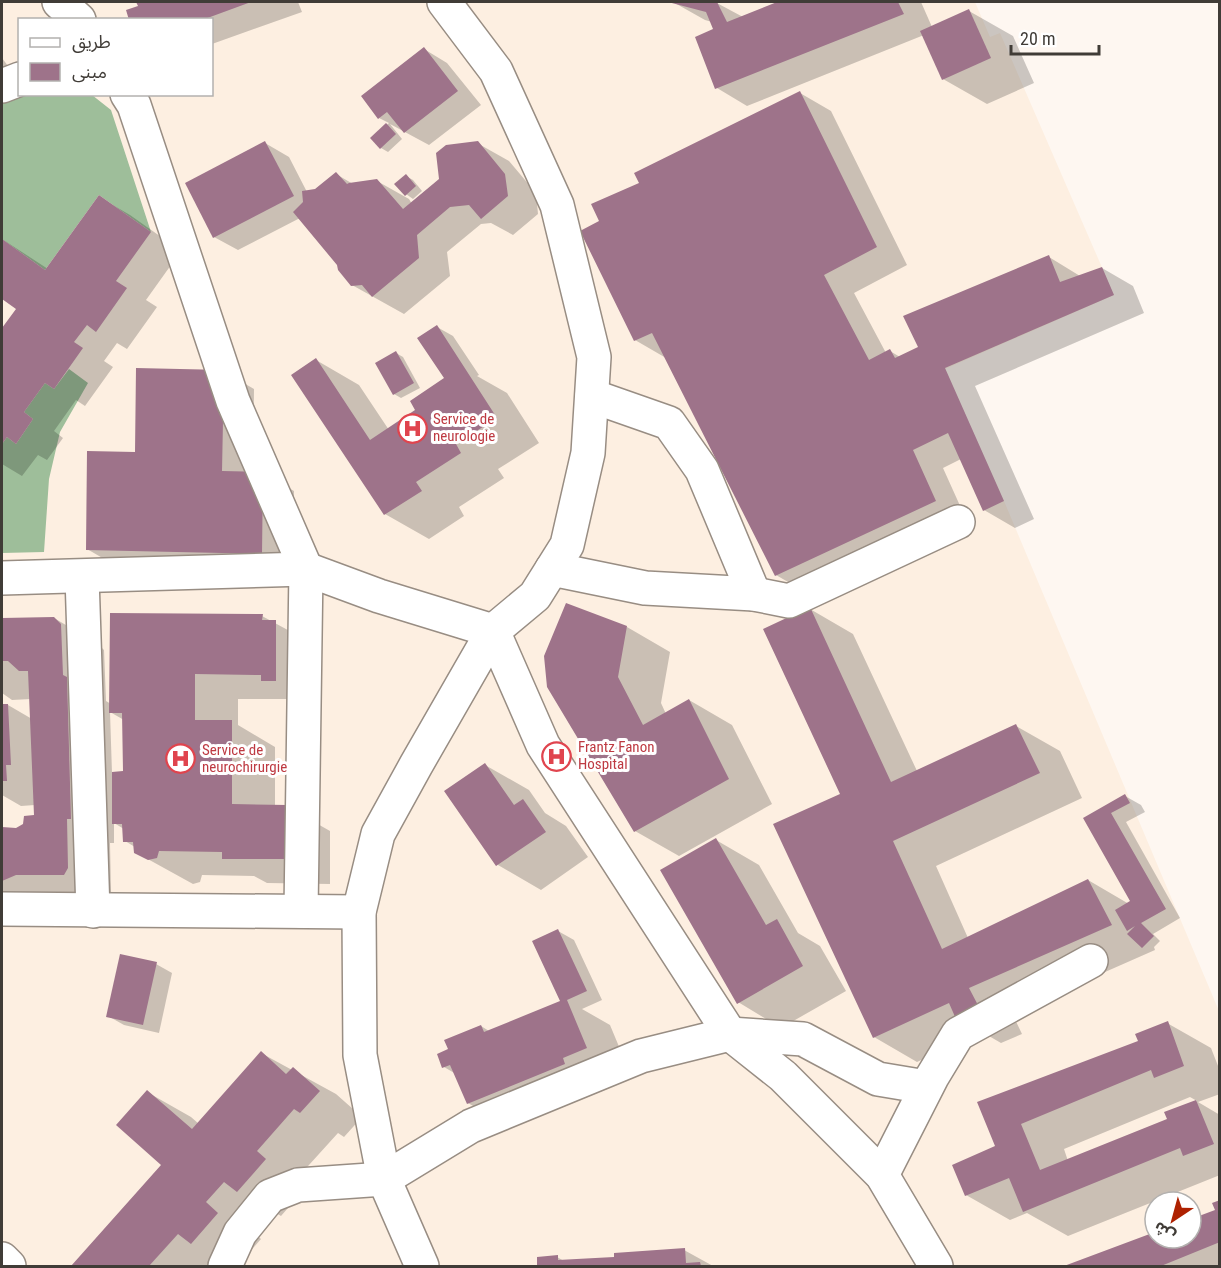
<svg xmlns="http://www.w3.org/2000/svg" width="1221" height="1268" font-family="'Roboto Condensed','Noto Sans Arabic',sans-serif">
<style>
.built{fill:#fdefe1;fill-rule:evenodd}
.forest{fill:#9ebe9a}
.shadow{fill:#0003;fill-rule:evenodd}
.building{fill:#9e738a}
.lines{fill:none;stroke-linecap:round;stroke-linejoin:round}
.minor-casing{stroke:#988d83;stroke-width:36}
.minor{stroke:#fff;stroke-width:33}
.labels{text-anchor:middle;stroke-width:6;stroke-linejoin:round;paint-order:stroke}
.health-label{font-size:15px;fill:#be3a42;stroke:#fff;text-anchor:start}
</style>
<rect width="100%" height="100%" fill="#fef7f1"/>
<path class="built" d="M 2,2 L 975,2 L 990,37 L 1000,33 L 1114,295 L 945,369 L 1004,501 L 1219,1011 L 1219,1266 L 2,1266 ZM 20,20 L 212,20 L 212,94 L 20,94 ZM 1155,1202 L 1191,1202 L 1191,1238 L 1155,1238 Z"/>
<g class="forest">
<polygon points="23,95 92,95 111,110 151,232 99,195 45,270 2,239 2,100"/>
<polygon points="69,369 88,383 60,432 49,479 44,552 2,553 2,444 7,437 16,444 33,419 24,412 45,383 54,389"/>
</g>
<g class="shadow">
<polygon points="138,2 298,2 302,12 212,44 212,20 130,20 140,7"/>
<polygon points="673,2 715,2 743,17 781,2 921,2 932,27 969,11 1013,36 1034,83 987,104 943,79 924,35 747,106 717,88 715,30 712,22 705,20"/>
<polygon points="424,49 447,63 481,105 429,145 390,124 402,139 388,152 381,148 372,138 389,123 379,118"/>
<polygon points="2,58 20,82 2,98"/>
<polygon points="800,93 831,111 907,265 854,293 886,353 890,351 900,357 920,347 1049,257 1080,276 1102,268 1133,286 1144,313 975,386 1034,519 1015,528 984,510 961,459 943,468 966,519 807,593 776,575 666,358 635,340 601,222 641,183"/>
<polygon points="265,143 289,157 307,192 316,191 336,174 353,184 377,181 409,199 412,204 441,180 477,143 509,161 536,193 538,214 513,235 491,223 481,224 447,252 450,276 404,314 352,285 339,264 300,218 238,250 214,237"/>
<polygon points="406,176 413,180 422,191 413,199 406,194"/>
<polygon points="99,197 130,215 181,251 146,300 157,307 127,349 117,343 104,361 113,367 85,406 76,400 54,431 63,438 47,460 38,455 22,476 2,464 2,331 18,308 2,297 2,239 48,269"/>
<polygon points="437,327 453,336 479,375 477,376 507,393 539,443 498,469 504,478 459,507 464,516 429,539 385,514 293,375 316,360 359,385 389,430 417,411 446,379"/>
<polygon points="396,353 403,357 420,388 401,398 394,394"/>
<polygon points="223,371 254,389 253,473 263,473 294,491 293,571 118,567 87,549"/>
<polygon points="810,609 853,634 917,771 1016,726 1060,751 1082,798 936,866 968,938 1088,880 1129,904 1133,902 1085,819 1125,796 1141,805 1145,812 1126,822 1180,918 1153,934 1160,941 1154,947 1155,950 1012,1013 1022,1034 1001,1043 982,1032 917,1062 874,1037 842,794"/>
<path d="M 262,616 L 319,647 L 295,699 L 238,699 L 238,725 L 275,747 L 275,806 L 286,806 L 330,831 L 330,884 L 267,883 L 254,876 L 202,875 L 200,882 L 193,884 L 135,852 L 135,847 L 125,841 L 124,829 L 114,823 L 114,843 L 110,843 L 111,893 L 107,899 L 2,899 L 2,829 L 16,829 L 36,817 L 35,805 L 21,806 L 2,795 L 2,705 L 8,705 L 32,719 L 31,699 L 12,700 L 2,693 L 2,620 L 54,618 L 98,644 L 104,650 L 106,701 L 111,704 ZM 110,712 L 124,720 L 124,773 L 112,773 Z"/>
<polygon points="627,627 670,652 661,703 666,714 689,700 732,725 772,804 679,856 635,831 549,687"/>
<polygon points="485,765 529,790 545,813 566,826 588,857 541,890 498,865"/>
<polygon points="716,840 759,865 798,933 820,946 846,991 781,1028 738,1002"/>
<polygon points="558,931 574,940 602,1000 582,1009 610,1025 630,1073 605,1083 607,1089 511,1128 468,1103 456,1074 444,1067 450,1050 481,1026 489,1031 562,1001"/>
<polygon points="156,964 172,973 159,1033 124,1025 108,1016"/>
<path d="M 1167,1023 L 1211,1048 L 1220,1071 L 1220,1094 L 1198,1102 L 1220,1115 L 1220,1175 L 1068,1236 L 1027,1213 L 1010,1220 L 966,1195 L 997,1147 L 979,1102 L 1140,1042 ZM 1190,1097 L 1197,1101 L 1166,1113 L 1169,1120 L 1068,1161 L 1064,1149 Z"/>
<polygon points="261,1053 336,1094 362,1117 344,1137 338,1133 299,1176 308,1185 281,1216 266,1207 248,1228 261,1239 237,1266 73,1266 163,1165 147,1092 191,1117 199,1124"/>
<polygon points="1220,1201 1220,1266 1068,1266 1155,1234 1155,1238 1191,1238 1191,1220 1217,1211"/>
<polygon points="684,1250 713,1266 539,1266 538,1258 557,1257 564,1261 615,1258"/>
</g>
<g class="building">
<polygon points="136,2 251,2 202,20 129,20 126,10 138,6"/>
<polygon points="668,2 717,2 727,22 777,2 898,2 904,14 715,89 695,37 713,29 706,12"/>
<polygon points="969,9 991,58 942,80 920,31"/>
<polygon points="424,47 458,91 404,133 387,112 378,119 361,96"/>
<polygon points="800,91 877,247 824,275 869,360 890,349 895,358 918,347 903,316 1049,255 1060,282 1102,267 1114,295 945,368 1004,501 983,511 948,433 913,450 936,501 775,576 652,333 634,341 580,231 599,221 591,204 639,183 634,173"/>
<polygon points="386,123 396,134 380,149 370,138"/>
<polygon points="265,141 294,196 213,238 185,183"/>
<polygon points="478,141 505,174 508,196 481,219 469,205 450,207 417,235 419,258 372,297 362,285 351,286 338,270 337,265 293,212 303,202 302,191 315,189 336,172 347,184 349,183 377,179 403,209 439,179 436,153 446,145"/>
<polygon points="406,174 416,186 405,196 394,184"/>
<polygon points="99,195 151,232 116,281 127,288 96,332 87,325 74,342 83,348 54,389 45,383 24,412 33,419 16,444 7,437 2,444 2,328 16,309 2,299 2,239 45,270"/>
<polygon points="437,325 497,418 456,444 461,453 416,482 422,491 384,515 291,375 316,358 370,440 415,410 410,401 444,378 417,338"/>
<polygon points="396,351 414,383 393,395 375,363"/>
<polygon points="136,368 224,370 222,471 263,472 262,554 86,550 87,451 135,452"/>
<polygon points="566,603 627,626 618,677 643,725 689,699 729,779 634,832 547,687 544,656"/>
<polygon points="810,607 891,782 1016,724 1040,773 893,841 942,949 1088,879 1112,925 969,988 980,1009 956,1019 949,1003 873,1038 773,824 840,794 763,629"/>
<polygon points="110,613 263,614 262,620 276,620 276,681 261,681 261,675 195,674 195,720 232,720 232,804 287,805 287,859 222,859 222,852 159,851 157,858 148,860 134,853 133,842 123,842 122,824 112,824 112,772 123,771 122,713 109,713"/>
<polygon points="54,617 61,624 63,675 67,677 71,819 67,819 68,868 64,875 16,875 2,881 2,827 16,828 23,824 24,816 34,815 28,671 19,671 8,661 2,661 2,618"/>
<polygon points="2,704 8,704 11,765 6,765 7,781 2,781"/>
<polygon points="485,763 514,805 523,799 546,832 496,866 444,791"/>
<polygon points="1125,794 1130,803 1111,813 1166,909 1141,923 1154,936 1142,948 1127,934 1135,926 1127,931 1115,910 1130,901 1083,818"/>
<polygon points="716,838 766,925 777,919 803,966 737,1004 660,870"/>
<polygon points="558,929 587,991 567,1000 587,1048 563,1058 565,1064 467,1104 450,1065 442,1068 437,1054 448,1049 444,1040 481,1025 484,1032 560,1001 532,941"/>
<polygon points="120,954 157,962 143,1025 106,1017"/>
<polygon points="1168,1021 1184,1066 1154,1078 1151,1070 1021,1124 1040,1170 1167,1119 1164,1112 1196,1100 1214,1144 1183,1156 1180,1148 1023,1212 1009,1178 965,1196 952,1165 995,1146 977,1102 1138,1041 1135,1034"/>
<polygon points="261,1051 286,1074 293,1067 320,1091 300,1113 294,1109 257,1151 266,1159 237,1192 224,1182 206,1202 218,1213 191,1244 178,1234 149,1266 71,1266 161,1165 116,1125 147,1090 192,1129"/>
<polygon points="1220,1200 1220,1242 1161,1266 1064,1266 1155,1232 1155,1238 1191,1238 1191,1219 1215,1210 1212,1203"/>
<polygon points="685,1248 686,1263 700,1262 701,1266 537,1266 537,1257 558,1255 558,1260 614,1257 614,1253"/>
</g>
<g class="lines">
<defs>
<g id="minor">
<polyline points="59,2 79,20"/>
<polyline points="2,86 20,79"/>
<polyline points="127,94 134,105 233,401 306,569 301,911"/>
<polyline points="592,396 669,423 702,470 754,594"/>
<polyline points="552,569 645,588 754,594 789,601 958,522"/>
<polyline points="82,577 93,911"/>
<polyline points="2,578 306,569 379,596 493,631 543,745 730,1034 783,1076 882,1175 936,1266"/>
<polyline points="2,909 359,912"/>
<polyline points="882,1175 932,1077 958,1034 1091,961"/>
<polyline points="2,1259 9,1266"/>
<polyline points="225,1266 240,1233 270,1196 298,1185 384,1179 471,1126 641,1056 730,1034 803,1039 878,1079 926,1087"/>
<polyline points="422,1266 384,1179 360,1055 359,912 378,834 416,765 493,631 535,596 567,545 588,453 594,357 557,205 496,71 444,2"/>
</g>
</defs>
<use href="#minor" class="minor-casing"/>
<use href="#minor" class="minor"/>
</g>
<defs>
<symbol id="hospital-ring" viewBox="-11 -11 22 22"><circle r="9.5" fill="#fff" stroke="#e0444e" stroke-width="1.5"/><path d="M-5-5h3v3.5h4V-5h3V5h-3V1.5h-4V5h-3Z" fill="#e0444e"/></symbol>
</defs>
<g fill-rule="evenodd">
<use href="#hospital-ring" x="396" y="412" width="33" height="33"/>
<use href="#hospital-ring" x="540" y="740" width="33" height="33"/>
<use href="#hospital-ring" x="164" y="742" width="33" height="33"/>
</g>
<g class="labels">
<g class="health-label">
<text x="433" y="424">Service de<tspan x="433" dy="17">neurologie</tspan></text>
<text x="578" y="752">Frantz Fanon<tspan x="578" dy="17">Hospital</tspan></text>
<text x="202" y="755">Service de<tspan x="202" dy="17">neurochirurgie</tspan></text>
</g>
</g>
<rect width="1221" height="1268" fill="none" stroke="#403c37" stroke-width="6"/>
<rect x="18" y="18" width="195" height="78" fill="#ffffff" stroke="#b3b1af" stroke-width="1.5"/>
<rect x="30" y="38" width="30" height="9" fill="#ffffff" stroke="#b3b1af" stroke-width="1.5"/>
<text x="72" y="48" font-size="18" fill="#403c37">طريق</text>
<rect x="30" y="63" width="30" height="18" fill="#9e738a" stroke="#b3b1af" stroke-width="1.5"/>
<text x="72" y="78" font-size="18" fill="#403c37">مبنى</text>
<g transform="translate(1173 1220) rotate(216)"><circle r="28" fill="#ffffff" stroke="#b3b1af" stroke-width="1.5"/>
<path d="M0-4.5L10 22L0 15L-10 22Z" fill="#ae2101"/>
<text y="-9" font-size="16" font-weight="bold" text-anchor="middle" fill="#403c37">ش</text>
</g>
<path d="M1011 45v9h88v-9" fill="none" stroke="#403c37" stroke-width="3"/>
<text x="1020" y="45" font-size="18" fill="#403c37" stroke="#ffffff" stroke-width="4.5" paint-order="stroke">20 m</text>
</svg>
